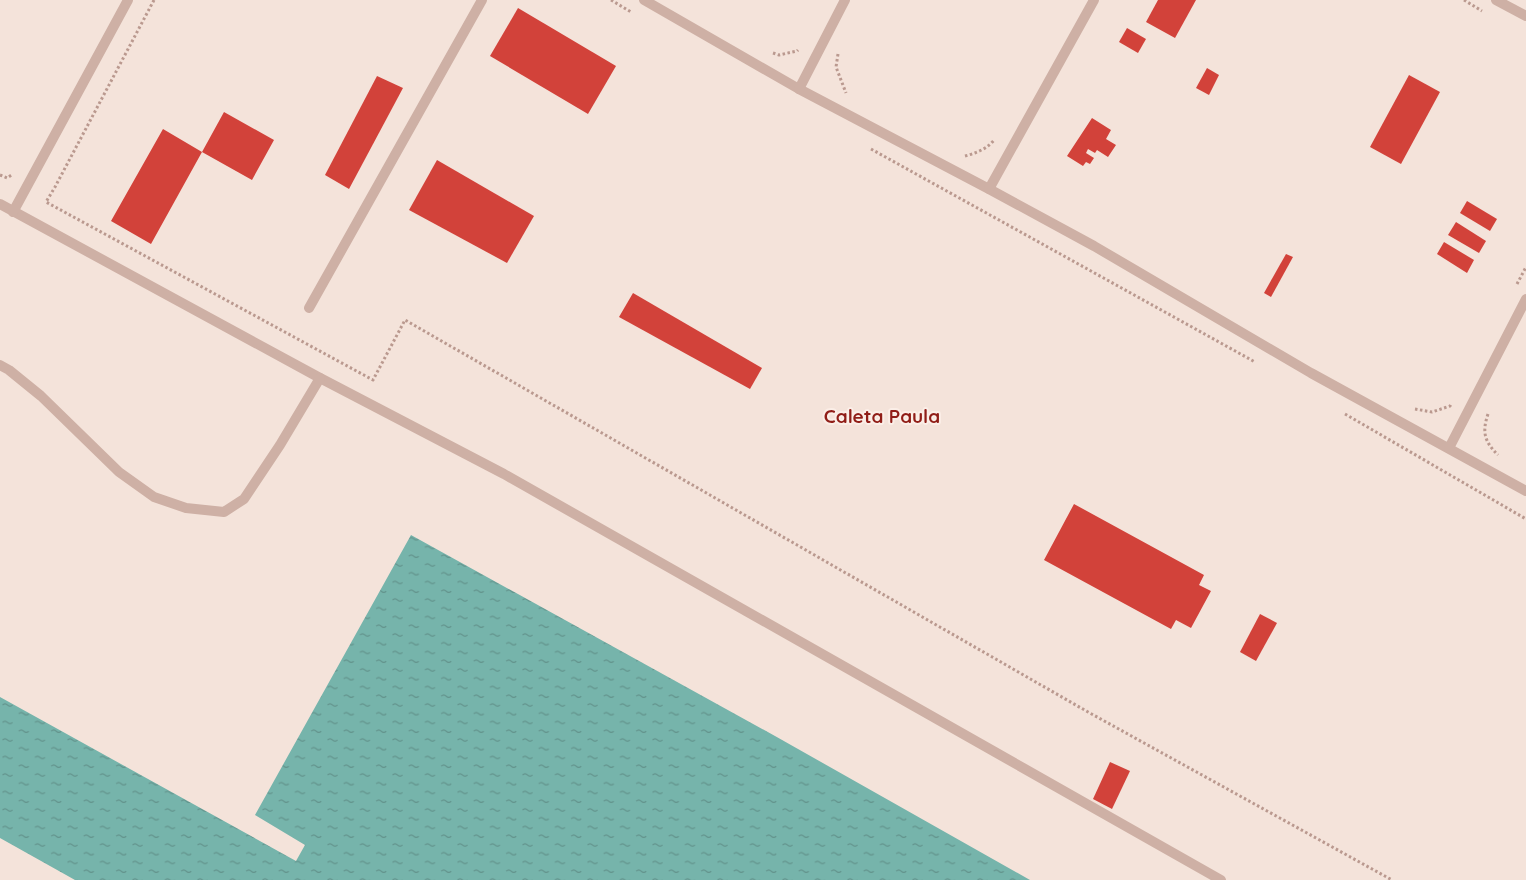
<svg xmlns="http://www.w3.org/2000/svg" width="1526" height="880" font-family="Quicksand,sans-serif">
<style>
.water{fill:url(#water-ripples)}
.building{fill:#d2423a}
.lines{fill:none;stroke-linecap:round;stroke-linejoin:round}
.path{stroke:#ba998f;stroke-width:3;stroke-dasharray:2.5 2.5;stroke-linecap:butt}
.lane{stroke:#ceb0a5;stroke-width:10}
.labels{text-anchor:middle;stroke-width:4;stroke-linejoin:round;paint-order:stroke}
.district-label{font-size:19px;font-weight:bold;fill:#901d17;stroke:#fbeee7}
</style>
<defs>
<pattern id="water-ripples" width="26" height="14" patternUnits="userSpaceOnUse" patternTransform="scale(1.25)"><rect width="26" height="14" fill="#76b4ab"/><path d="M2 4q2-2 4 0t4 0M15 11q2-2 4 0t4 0" fill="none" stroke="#62928b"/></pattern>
</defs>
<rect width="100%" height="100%" fill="#f4e3da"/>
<polygon class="water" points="411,535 775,736 1030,880 75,880 0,838 0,697 296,861 305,845 255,815"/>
<g class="building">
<polygon points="1158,0 1196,0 1175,38 1146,22"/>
<polygon points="518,8 616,66 588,114 490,56"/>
<polygon points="1127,28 1146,39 1138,53 1119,42"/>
<polygon points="1207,68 1219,75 1209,95 1196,88"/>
<polygon points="1409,75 1440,92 1401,164 1370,147"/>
<polygon points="377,76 403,88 349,189 325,175"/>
<polygon points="224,112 274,140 252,180 202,152 151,244 111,221 163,129 202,152"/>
<polygon points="1092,118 1111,130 1106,139 1116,145 1108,157 1097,150 1095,153 1088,149 1086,153 1094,158 1090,164 1086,162 1083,166 1067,156"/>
<polygon points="437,160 534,216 507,263 409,210"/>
<polygon points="1467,201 1497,219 1490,231 1460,213"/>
<polygon points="1456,222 1486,241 1479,253 1448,235"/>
<polygon points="1444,242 1474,260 1467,273 1437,254"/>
<polygon points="1286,254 1293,257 1271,297 1264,293"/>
<polygon points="633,293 762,368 750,389 619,317"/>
<polygon points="1074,504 1204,575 1199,585 1211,591 1191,628 1176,620 1171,629 1044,560"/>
<polygon points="1260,614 1277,623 1256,661 1240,652"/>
<polygon points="1110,762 1130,771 1112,809 1093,799"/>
</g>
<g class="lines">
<g class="path">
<polyline points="154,0 55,187 46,202 373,380 405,320 1088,712 1392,880"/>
<polyline points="611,0 631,12"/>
<polyline points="1464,0 1482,11"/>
<polyline points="773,53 779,55 797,51 798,50"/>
<polyline points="838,54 836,67 846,93"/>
<polyline points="871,149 1255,362"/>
<path d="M 965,156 C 976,153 987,149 994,140"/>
<polyline points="0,175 7,178 13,174"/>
<polyline points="1517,284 1526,267"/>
<polyline points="1415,409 1432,412 1450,406 1451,404"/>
<polyline points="1345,414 1526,519"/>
<path d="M 1488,414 C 1482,432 1484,441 1498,455"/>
</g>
<g class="lane">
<polyline points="644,0 799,89 989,189 1094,246 1311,373 1526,491"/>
<polyline points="1496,0 1526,16"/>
<polyline points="799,89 845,0"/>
<polyline points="989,189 1094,0"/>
<polyline points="0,204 320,378 504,474 1221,880"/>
<polyline points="13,212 128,0"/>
<polyline points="309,308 482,0"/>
<polyline points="0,365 9,370 41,396 119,472 154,497 186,508 224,512 244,499 280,445 320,378"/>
<polyline points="1449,448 1526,299"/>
</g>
</g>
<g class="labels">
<g class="district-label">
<text x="882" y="423">Caleta Paula</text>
</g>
</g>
</svg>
